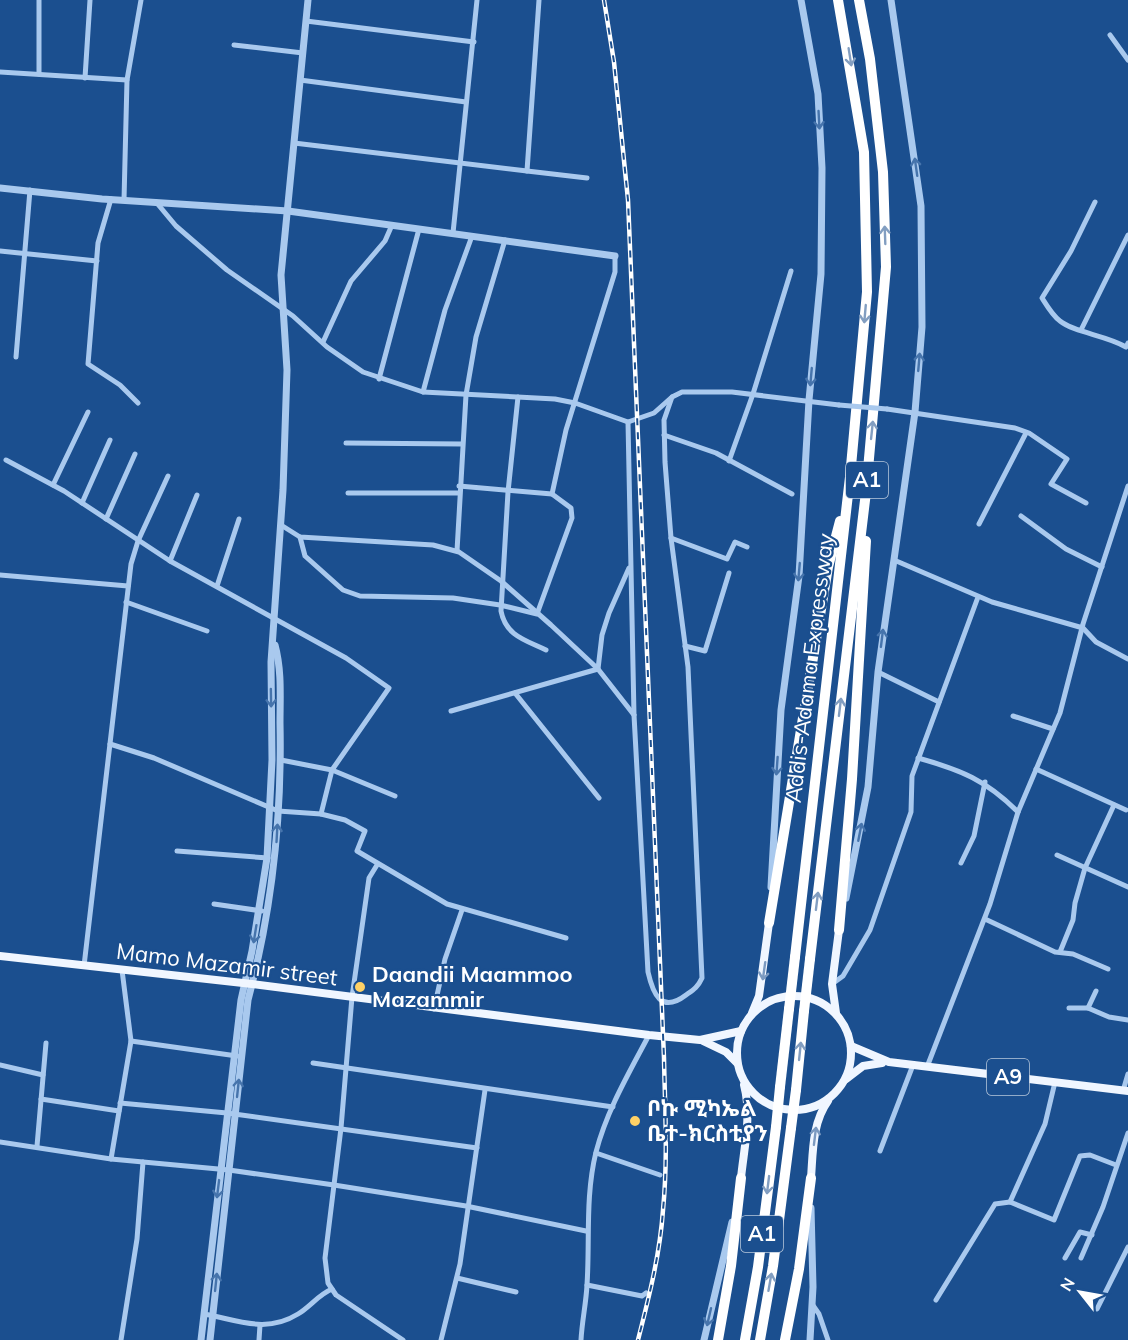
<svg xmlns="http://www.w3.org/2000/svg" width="1128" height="1340" font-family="Mulish,'Noto Sans Ethiopic',sans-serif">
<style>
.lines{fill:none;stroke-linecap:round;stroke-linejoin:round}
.minor{stroke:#a9c9ee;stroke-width:5}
.tertiary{stroke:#a9c9ee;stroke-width:7}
.primary{stroke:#f0f6ff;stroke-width:8}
.motorway{stroke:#fff;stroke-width:10}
.rail-casing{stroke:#fff;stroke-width:4.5}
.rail{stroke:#1b4f8f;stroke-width:2;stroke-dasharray:7;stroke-linecap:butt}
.minor-bridge{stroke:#a9c9ee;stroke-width:5}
.motorway-bridge{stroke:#fff;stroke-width:10}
.oneway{stroke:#829ec1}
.oneway2{stroke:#4674ac}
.oneway3{stroke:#7b9ac1}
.poi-dot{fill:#ffd166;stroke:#1b4f8f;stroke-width:2}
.labels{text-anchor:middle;stroke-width:4.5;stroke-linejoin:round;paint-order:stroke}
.shield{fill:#1b4f8f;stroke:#bbcadd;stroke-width:1.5}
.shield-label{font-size:21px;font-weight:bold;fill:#fff}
.street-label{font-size:22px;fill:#fff;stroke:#1b4f8f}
.poi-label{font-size:22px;font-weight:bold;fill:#fff;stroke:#1b4f8f;text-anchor:start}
</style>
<rect width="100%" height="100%" fill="#1b4f8f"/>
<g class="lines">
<g class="minor">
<polyline points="306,21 474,42"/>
<polyline points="1110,35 1128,60"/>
<polyline points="234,45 303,53"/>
<polyline points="0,72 127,80"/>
<polyline points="39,74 39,0"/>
<polyline points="85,78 90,0"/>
<polyline points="300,80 466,102"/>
<polyline points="294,143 527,171 539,0"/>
<polyline points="527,171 587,178"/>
<polyline points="111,199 98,243 88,364 120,385 138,403"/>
<polyline points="124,200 127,80 141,0"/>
<polyline points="156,202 176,226 227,270 293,316 327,347 363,372 423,392 555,399 575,403 628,422 654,413 672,397 682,392 732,392 839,405"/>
<path d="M 1095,202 L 1071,251 L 1042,298 C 1047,306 1053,316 1060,321 C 1075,333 1106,335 1126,347 L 1128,343"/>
<polyline points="453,233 477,0"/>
<polyline points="0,251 97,261"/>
<polyline points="1081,330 1128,235"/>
<polyline points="323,342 351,281 385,241 392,225"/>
<polyline points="16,357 30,190"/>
<polyline points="379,379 419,229"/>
<polyline points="423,392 445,310 472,236"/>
<path d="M 518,397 L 508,492 L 501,611 C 506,636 525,640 546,650"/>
<polyline points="887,409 1015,428 1029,433 1067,459 1051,484 1086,503"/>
<path d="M 628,422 L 634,715 L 648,972 C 653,994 661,1014 686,995 C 693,990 698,987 702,978 L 688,667 L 671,538 L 665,462 L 664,420 L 672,397"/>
<polyline points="664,435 716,453 792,494"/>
<polyline points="346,443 462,444"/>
<polyline points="6,460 64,491 170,561 346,658 389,688 332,770 321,814"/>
<polyline points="729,461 753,394 791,271"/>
<polyline points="53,485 88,412"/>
<polyline points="348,493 459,493"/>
<polyline points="552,494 566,430 615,272 615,256"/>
<polyline points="82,503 110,440"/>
<polyline points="1021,516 1066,549 1102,567"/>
<polyline points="106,519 135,454"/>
<polyline points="979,524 1026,433"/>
<polyline points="281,525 300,537 433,545 459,552 501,581 551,625 598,669 634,715"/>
<polyline points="300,537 305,556 343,590 360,596 453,598 500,605 537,614 572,518 571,508 552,494 459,486"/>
<polyline points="671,538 727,559 735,542 747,547"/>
<polyline points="457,551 466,395 476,337 505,240"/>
<polyline points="894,560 992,602 1083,628 1096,642 1128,659"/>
<polyline points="170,561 197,495"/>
<polyline points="0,575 128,586"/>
<polyline points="217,586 239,519"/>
<polyline points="126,602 207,631"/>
<polyline points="685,646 705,651 729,573"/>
<polyline points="878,672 939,702"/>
<polyline points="515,693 599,798"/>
<polyline points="451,711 598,669 602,635 609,613 629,568"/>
<polyline points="1013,716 1053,729"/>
<polyline points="110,744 154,758 278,811 321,814 345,820 365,831 357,851 447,904 566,938"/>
<path d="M 918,758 C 961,770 986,780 1018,812"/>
<polyline points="281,760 332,770 395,796"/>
<polyline points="1036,769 1126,810"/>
<polyline points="177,851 268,858"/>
<polyline points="1057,855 1128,887"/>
<polyline points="961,863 974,836 985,782"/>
<polyline points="377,865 369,878 352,997 341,1128 325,1258 328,1283 336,1295 403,1340"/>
<polyline points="214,904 262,911"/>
<polyline points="985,919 1055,952 1073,954 1108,969"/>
<polyline points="1060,952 1073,920 1075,903 1085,868 1114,805"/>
<polyline points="84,966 131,564 138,541 168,476"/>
<polyline points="832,984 843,976 870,930 911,812 912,776 978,597"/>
<polyline points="1069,1008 1088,1008 1109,1017 1128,1020"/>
<polyline points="1088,1008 1096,991"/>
<polyline points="434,1009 445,959 462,910"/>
<polyline points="131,1041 237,1056"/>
<polyline points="313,1063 613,1107"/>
<polyline points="0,1065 43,1075"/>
<polyline points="927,1067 990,904 1018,812 1060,713 1083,624 1128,486"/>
<polyline points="1055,1082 1045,1124 1010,1202 1054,1220 1080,1156 1090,1155 1116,1165"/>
<polyline points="1123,1091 1128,1074"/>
<polyline points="41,1099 119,1111"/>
<polyline points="120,1103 227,1113 477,1148"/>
<polyline points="0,1142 111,1159 229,1170 334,1185 466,1206 586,1231"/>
<polyline points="37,1146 46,1043"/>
<polyline points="880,1151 913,1065"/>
<polyline points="596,1153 660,1175"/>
<polyline points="111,1159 131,1041 122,970"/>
<polyline points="1065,1258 1080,1232 1092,1235"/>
<polyline points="1081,1258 1103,1207 1128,1133"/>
<polyline points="457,1278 516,1292"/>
<polyline points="587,1285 642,1296 646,1293"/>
<polyline points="936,1300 995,1204 1010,1202"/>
<polyline points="812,1304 819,1314 828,1340"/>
<polyline points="1097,1309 1128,1247"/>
<path d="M 204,1314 C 238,1320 266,1334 298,1314 C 311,1306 318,1295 332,1289"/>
<polyline points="121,1340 137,1239 143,1162"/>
<polyline points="259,1340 260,1325"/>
<polyline points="441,1340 460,1264 485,1090"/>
<path d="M 581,1340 C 582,1321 586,1304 587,1285 C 590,1240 585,1197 596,1152 C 607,1110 629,1073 649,1035"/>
</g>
<g class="tertiary">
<polyline points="0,188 102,199 288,211 615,256"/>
<polyline points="771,887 781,710 799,576 809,400 821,274 822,168 818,94 801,0"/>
<polyline points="846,898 868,787 878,672 915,412 922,327 921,206 891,0"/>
<polyline points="201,1340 241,1000 252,951 267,858 272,760 271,662 283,490 287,370 281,275 308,0"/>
<path d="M 210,1340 L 248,1000 C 272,910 282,817 280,723 C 280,697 282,671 275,645"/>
<polyline points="704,1340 732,1222"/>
<polyline points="810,1340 813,1287 811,1208"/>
</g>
<g class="primary">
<polyline points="0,956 252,984 649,1035 700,1040 741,1031"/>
<circle cx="794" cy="1053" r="57"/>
<polyline points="752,1013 759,996 769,923"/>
<polyline points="836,1013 832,984 839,930"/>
<polyline points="703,1041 726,1052 737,1063"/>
<polyline points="851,1046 889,1062 1128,1091"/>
<polyline points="846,1079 863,1066 882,1063"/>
<path d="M 741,1178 C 744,1148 752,1115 744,1085"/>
<path d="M 811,1178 C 813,1152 812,1123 828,1101"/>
</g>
<g class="motorway">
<polyline points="769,923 828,567 840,521"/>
<polyline points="839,930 852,779 866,541"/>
<polyline points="795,957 850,477 867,292 864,152 838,0"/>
<polyline points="810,959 866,492 886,267 883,172 870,59 859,0"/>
<polyline points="780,1087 789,1009"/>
<polyline points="796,1090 804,1011"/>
<polyline points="718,1340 731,1266 741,1178"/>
<polyline points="745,1340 758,1267 776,1127"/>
<polyline points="760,1340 773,1266 791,1128"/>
<polyline points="785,1340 799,1269 811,1178"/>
</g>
<defs>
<path id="rail" d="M 604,0 L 614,62 L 628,200 L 664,1058 C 665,1109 668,1159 663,1210 C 660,1254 649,1297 638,1340"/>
</defs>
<use href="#rail" class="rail-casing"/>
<use href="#rail" class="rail"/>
<polyline class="minor-bridge" points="839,405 887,409"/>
<g class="motorway-bridge">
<polyline points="789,1009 795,957"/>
<polyline points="804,1011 810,959"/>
<polyline points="776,1127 780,1087"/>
<polyline points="791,1128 796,1090"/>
</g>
</g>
<defs><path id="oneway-shaft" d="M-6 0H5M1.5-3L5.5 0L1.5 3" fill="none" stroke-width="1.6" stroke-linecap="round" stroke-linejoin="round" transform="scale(1.5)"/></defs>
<g class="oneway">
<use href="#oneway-shaft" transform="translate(850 57) rotate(81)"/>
<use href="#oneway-shaft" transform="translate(885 235) rotate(-92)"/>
<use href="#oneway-shaft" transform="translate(865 314) rotate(95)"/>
<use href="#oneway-shaft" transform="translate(872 430) rotate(-84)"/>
<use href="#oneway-shaft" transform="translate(840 707) rotate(-83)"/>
<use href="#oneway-shaft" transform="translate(817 901) rotate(-83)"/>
<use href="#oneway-shaft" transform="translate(800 1051) rotate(-84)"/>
<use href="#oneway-shaft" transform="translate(768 1185) rotate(97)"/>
<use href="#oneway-shaft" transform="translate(770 1282) rotate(-80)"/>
</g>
<g class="oneway2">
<use href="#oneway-shaft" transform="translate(819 120) rotate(87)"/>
<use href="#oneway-shaft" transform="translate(916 167) rotate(-98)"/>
<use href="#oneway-shaft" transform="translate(919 362) rotate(-85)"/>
<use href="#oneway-shaft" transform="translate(811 377) rotate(95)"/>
<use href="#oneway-shaft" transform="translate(799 572) rotate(95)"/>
<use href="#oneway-shaft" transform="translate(882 638) rotate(-83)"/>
<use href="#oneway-shaft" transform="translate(271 698) rotate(89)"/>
<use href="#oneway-shaft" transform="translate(777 766) rotate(94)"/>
<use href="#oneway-shaft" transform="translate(860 832) rotate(-79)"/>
<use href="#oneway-shaft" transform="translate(277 833) rotate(-87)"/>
<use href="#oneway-shaft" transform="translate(255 934) rotate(99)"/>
<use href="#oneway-shaft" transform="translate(238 1088) rotate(-84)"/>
<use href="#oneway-shaft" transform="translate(218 1189) rotate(97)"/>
<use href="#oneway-shaft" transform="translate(216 1282) rotate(-84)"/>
<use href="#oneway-shaft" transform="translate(709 1317) rotate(103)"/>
</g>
<g class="oneway3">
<use href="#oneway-shaft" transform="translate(764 971) rotate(98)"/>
<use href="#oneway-shaft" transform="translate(815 1136) rotate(-83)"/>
</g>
<g class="poi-dot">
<circle cx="360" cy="987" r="6"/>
<circle cx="635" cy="1121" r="6"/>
</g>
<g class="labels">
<g class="shield">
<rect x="846" y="462" width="42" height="36" rx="4.5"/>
<rect x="987" y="1059" width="42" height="36" rx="4.5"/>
<rect x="741" y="1216" width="42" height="36" rx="4.5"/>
</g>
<g class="shield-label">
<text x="867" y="487">A1</text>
<text x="1008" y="1084">A9</text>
<text x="762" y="1241">A1</text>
</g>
<g class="street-label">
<text transform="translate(809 668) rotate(-83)" y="8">Addis-Adama Expressway</text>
<text transform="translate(227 964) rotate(7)" y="8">Mamo Mazamir street</text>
</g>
<g class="poi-label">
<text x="372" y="982">Daandii Maammoo<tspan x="372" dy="25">Mazammir</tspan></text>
<text x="647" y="1116">ቦኩ ሚካኤል<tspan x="647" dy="25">ቤተ-ክርስቲያን</tspan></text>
</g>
</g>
<g transform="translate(1080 1292) rotate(301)" stroke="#1b4f8f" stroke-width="4.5" paint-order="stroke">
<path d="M0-4.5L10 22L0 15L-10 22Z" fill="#ffffff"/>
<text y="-9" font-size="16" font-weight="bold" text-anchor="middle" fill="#ffffff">N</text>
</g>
</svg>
